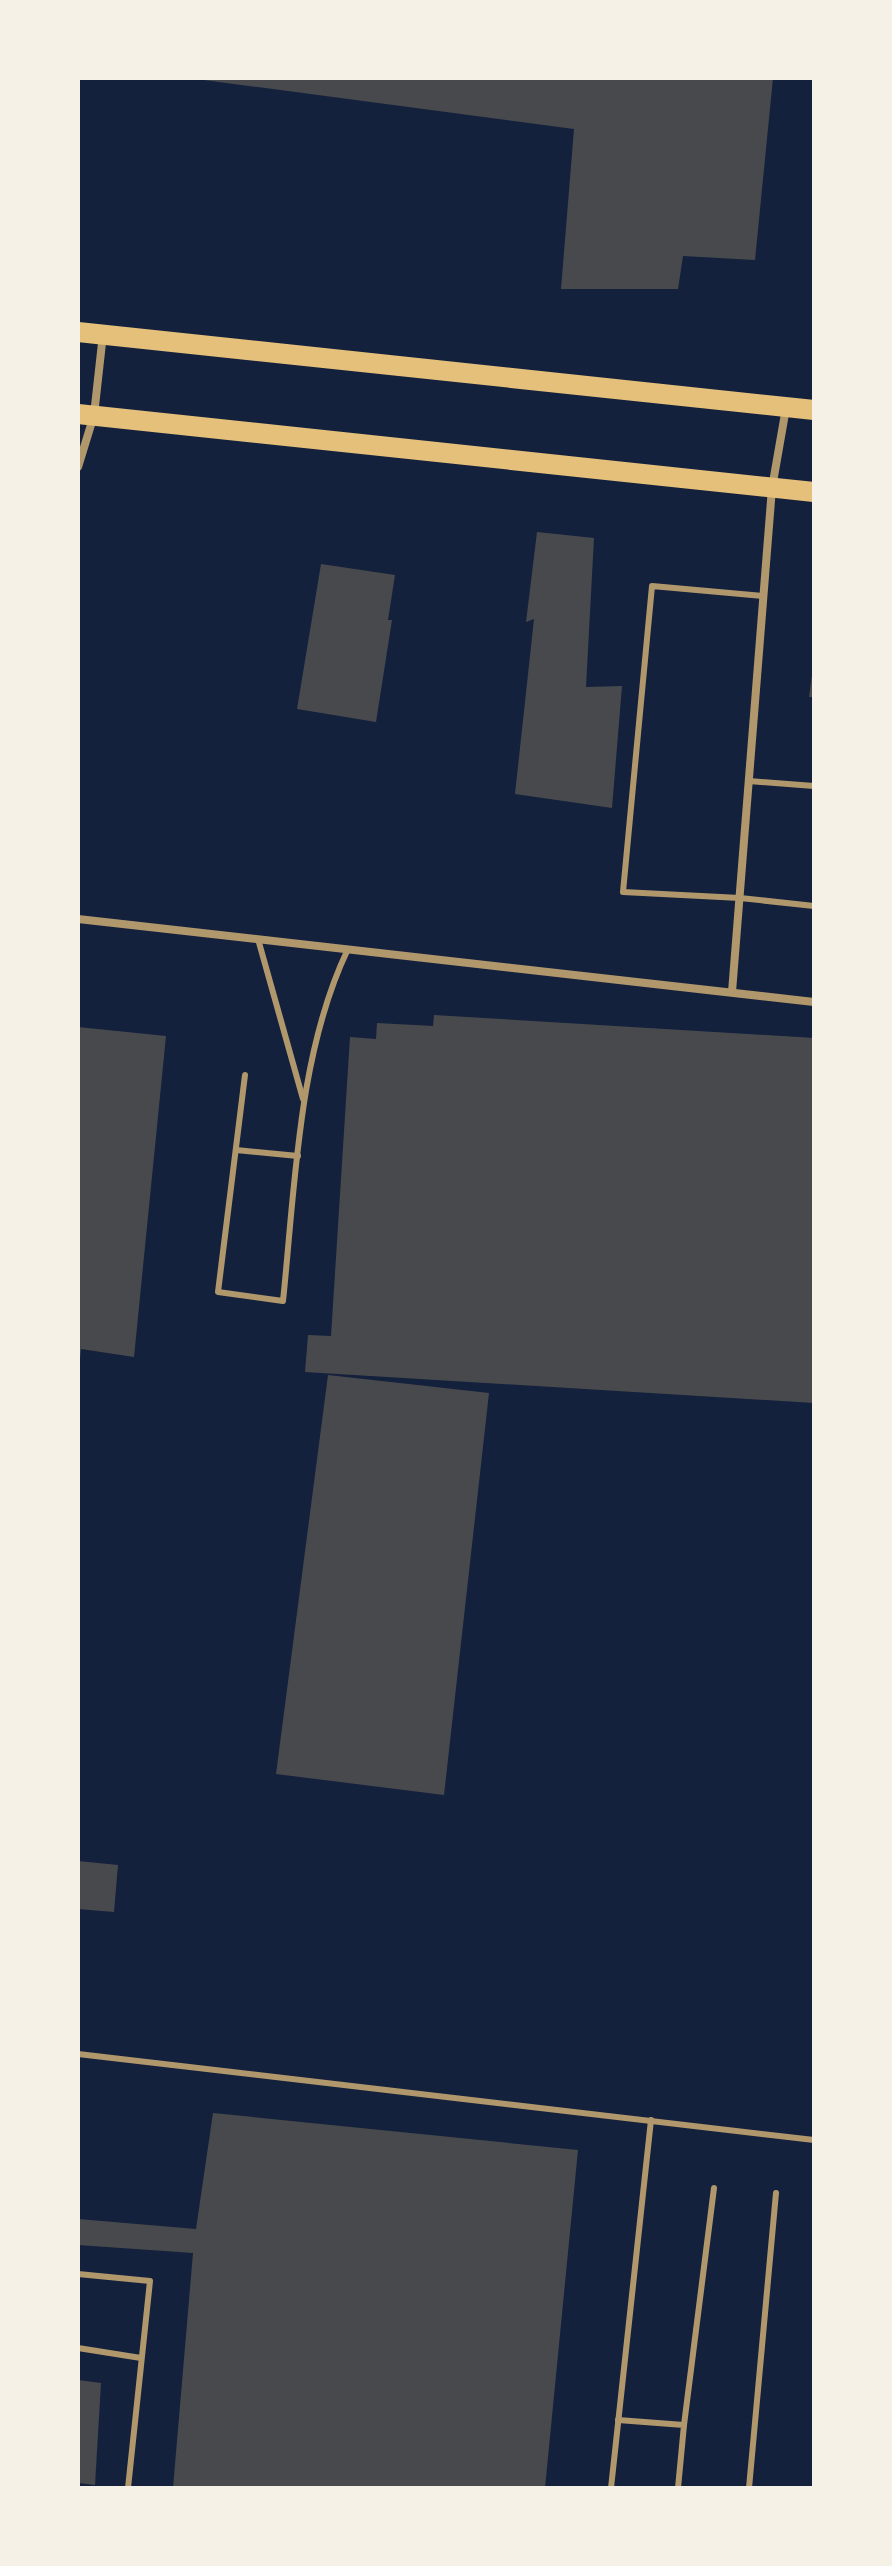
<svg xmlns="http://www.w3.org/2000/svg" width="892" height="2566" font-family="Helvetica,sans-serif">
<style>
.building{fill:#48494c}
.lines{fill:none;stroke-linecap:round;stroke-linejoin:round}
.service{stroke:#b1986c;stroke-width:6}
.minor{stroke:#b1986c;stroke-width:8}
.primary{stroke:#e5c07b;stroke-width:20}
</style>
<rect width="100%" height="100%" fill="#14213d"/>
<g class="building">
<polygon points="189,78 773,78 755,260 683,256 678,289 561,289 574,129"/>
<polygon points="537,532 594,538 586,687 622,686 612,808 515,794 534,619 526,622"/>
<polygon points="321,564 395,575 388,620 392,620 376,722 297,709"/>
<polygon points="812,675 814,675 814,697 809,697"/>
<polygon points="434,1015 814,1038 814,1403 305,1372 308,1335 331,1336 350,1037 376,1039 377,1023 433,1026"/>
<polygon points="78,1027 166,1036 134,1357 81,1349 80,1359 78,1359"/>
<polygon points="328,1375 489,1393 444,1795 276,1774"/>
<polygon points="78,1861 118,1865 114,1912 78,1909"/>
<polygon points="213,2113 578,2150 545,2488 173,2488 193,2253 78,2245 78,2219 196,2229"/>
<polygon points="78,2380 101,2383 95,2485 78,2483"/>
</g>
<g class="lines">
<g class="service">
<polyline points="763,596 652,586 623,892 740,898 814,906"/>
<polyline points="749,781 814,786"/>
<polyline points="258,939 303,1099"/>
<path d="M 245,1075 L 218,1292 L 283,1301 C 295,1187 298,1053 348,949"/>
<polyline points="236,1150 298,1156"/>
<polyline points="78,2054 814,2140"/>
<polyline points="78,2274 150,2281 128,2488"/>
<polyline points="78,2348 141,2358"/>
<polyline points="618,2420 684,2425 678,2488"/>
<polyline points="684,2425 714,2188"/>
<polyline points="611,2488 651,2120"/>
<polyline points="749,2488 776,2193"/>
</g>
<g class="minor">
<polyline points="78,467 94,415 103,334"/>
<polyline points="78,919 814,1002"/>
<polyline points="732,992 772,488 786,408"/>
</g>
<g class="primary">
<polyline points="78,332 814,410"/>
<polyline points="78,414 814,492"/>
</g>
</g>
<rect width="892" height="2566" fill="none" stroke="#f6f1e7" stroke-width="160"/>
</svg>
